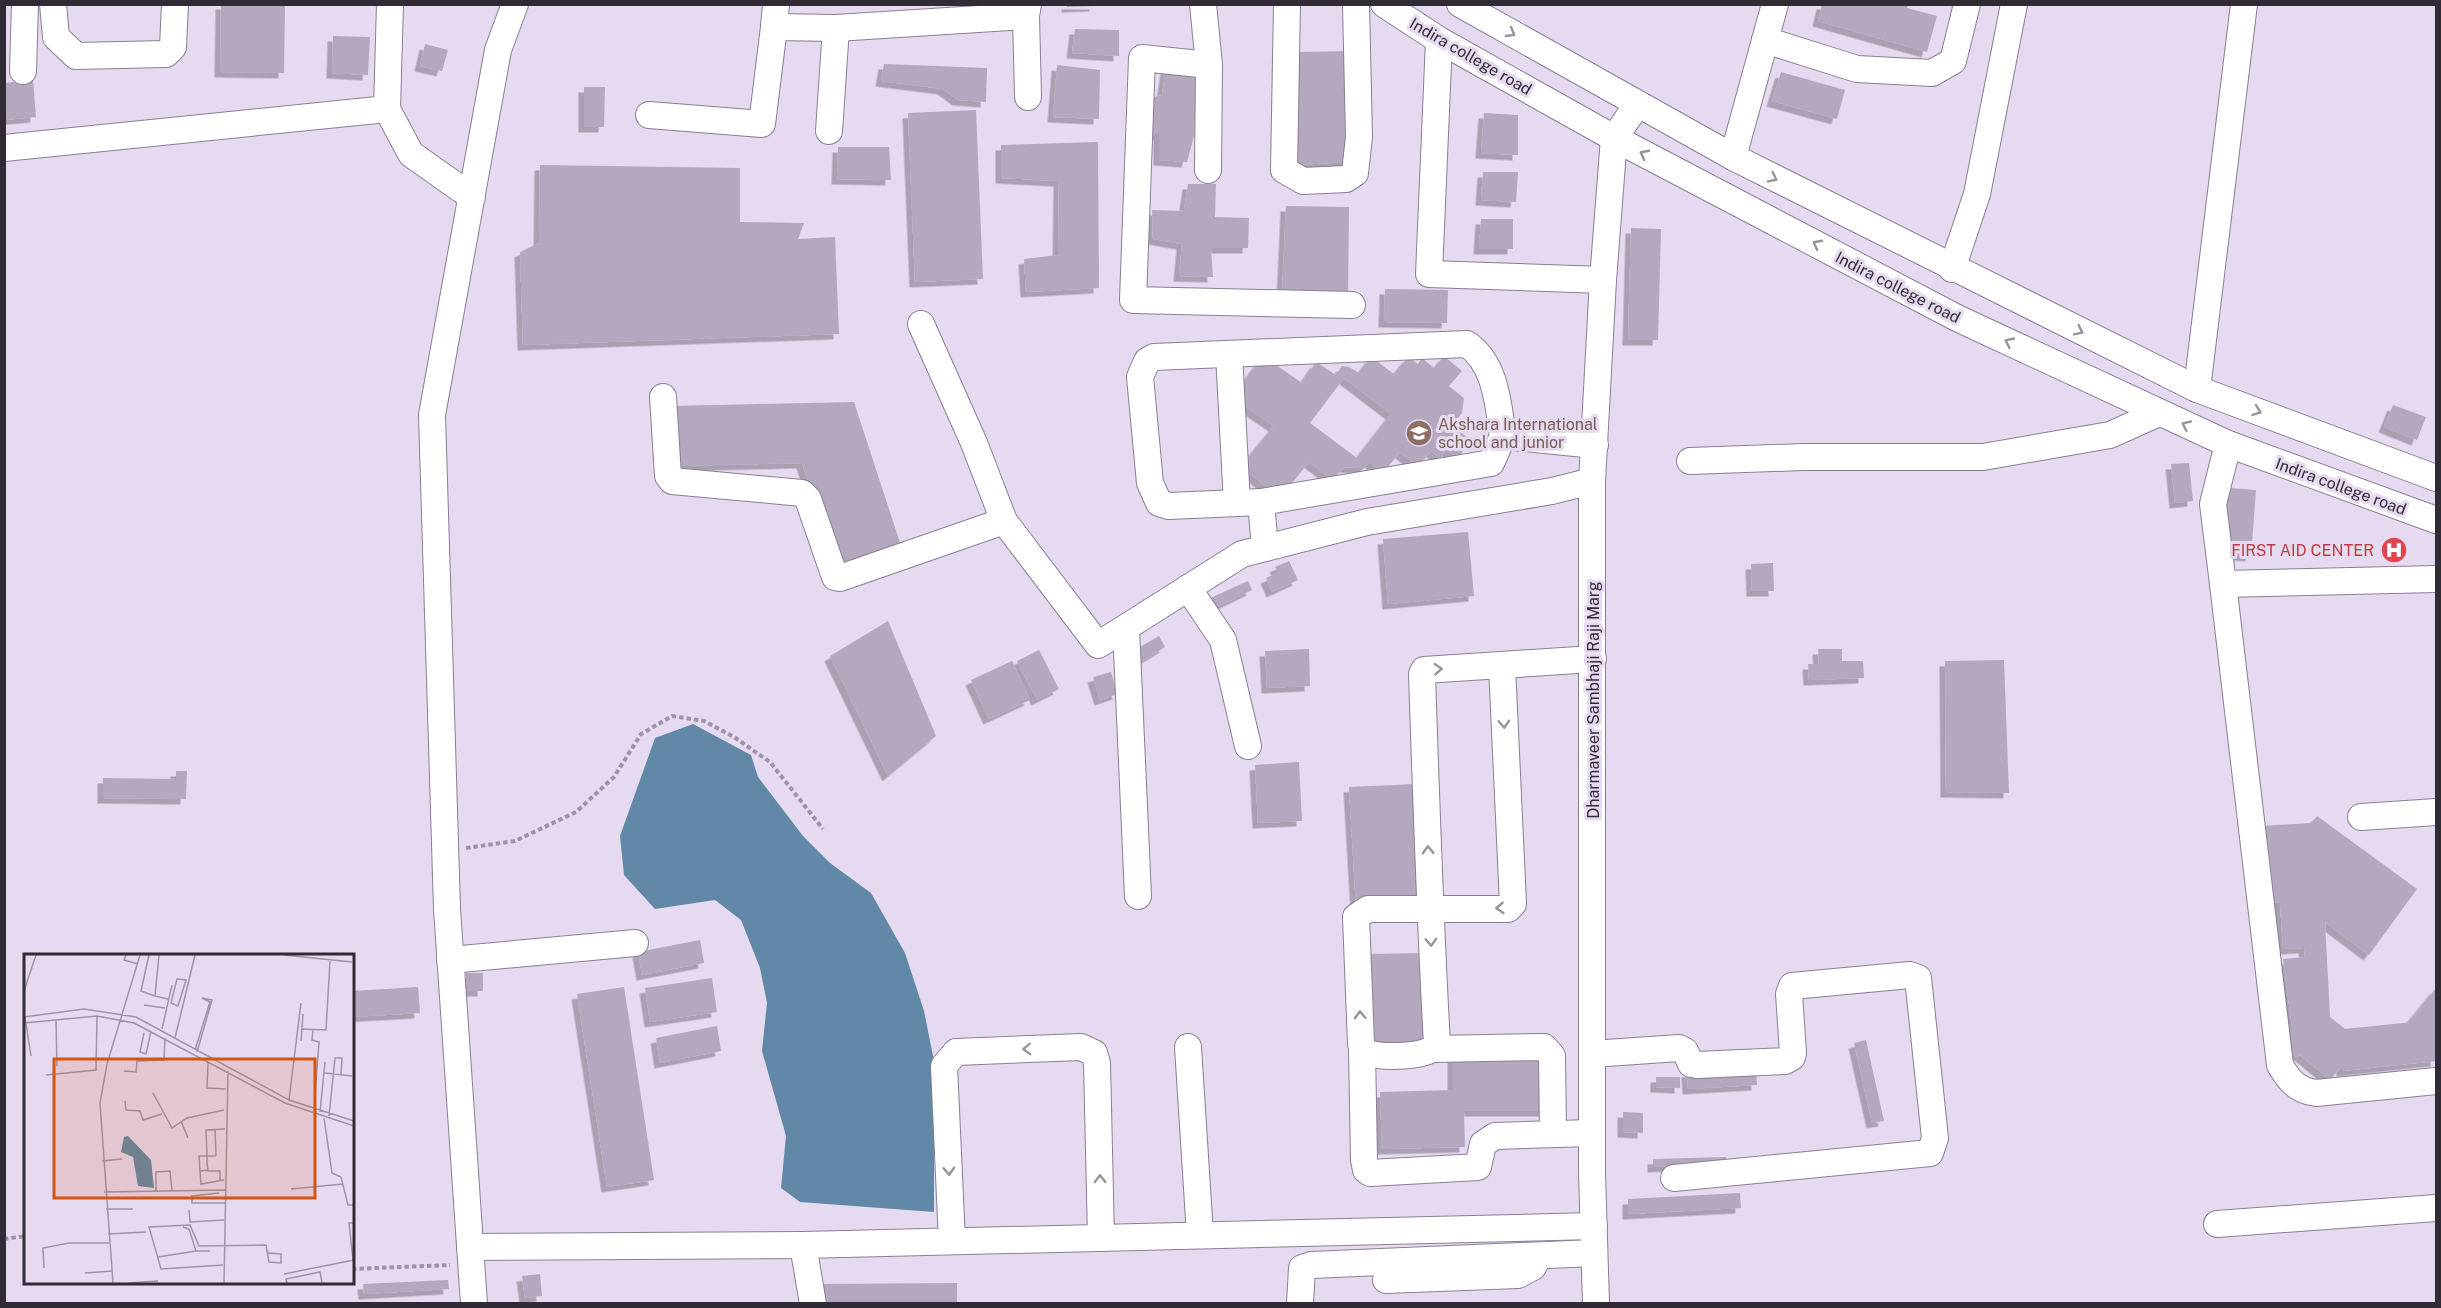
<svg xmlns="http://www.w3.org/2000/svg" width="2441" height="1308" font-family="'Public Sans',sans-serif">
<style>
.water{fill:#6189a7}
.building{fill:#b3a8be;fill-rule:evenodd;filter:url(#shadow)}
.lines{fill:none;stroke-linecap:round;stroke-linejoin:round}
.minor-casing{stroke:#897f93;stroke-width:28}
.path{stroke:#9c93a5;stroke-width:4;stroke-dasharray:4.5 3;stroke-linecap:butt}
.minor{stroke:#fff;stroke-width:26}
.oneway{stroke:#98959a}
.labels{text-anchor:middle;stroke-width:6;stroke-linejoin:round;paint-order:stroke}
.street-label{font-size:16px;fill:#302b34;stroke:#e6daf1}
.education-label{font-size:16px;fill:#785e54;stroke:#e6daf1;text-anchor:start}
.health-label{font-size:16px;fill:#be3a42;stroke:#e6daf1;text-anchor:end}
.inset-road{fill:none;stroke:#9d94a5;stroke-width:1.5}
.view{fill:#d65410;fill-opacity:0.15;stroke:#d65410;stroke-width:3}
.inset-edge{fill:none;stroke:#302b34;stroke-width:3}
</style>
<defs>
<filter id="shadow"><feDropShadow dx="-5.5" dy="5.5" stdDeviation="0" flood-color="#0004"/></filter>
</defs>
<rect width="100%" height="100%" fill="#e6daf1"/>
<polygon class="water" points="693,724 751,755 758,777 803,836 830,863 871,893 905,953 924,1011 934,1061 934,1212 800,1202 781,1188 786,1136 762,1051 767,1003 760,968 741,920 715,900 655,909 624,875 620,836 655,738"/>
<g class="building">
<polygon points="221,4 285,4 284,73 220,72"/>
<polygon points="1067,4 1095,4 1095,6 1067,7"/>
<polygon points="1822,4 1908,4 1907,8 1937,16 1927,52 1818,21"/>
<polygon points="1075,29 1119,30 1119,56 1072,53"/>
<polygon points="333,36 370,37 368,75 332,73"/>
<polygon points="425,44 448,50 442,71 420,66"/>
<polygon points="1355,51 1351,162 1296,165 1296,52"/>
<polygon points="884,64 987,68 986,102 958,100 943,89 881,81"/>
<polygon points="1057,65 1100,70 1099,119 1053,117"/>
<polygon points="1166,68 1197,72 1194,136 1187,162 1159,160 1159,134 1144,134 1146,99 1162,95"/>
<polygon points="1781,72 1845,90 1837,119 1772,101"/>
<polygon points="33,80 36,117 4,120 4,83"/>
<polygon points="584,87 605,87 604,127 584,127"/>
<polygon points="976,110 983,279 915,282 908,113"/>
<polygon points="1484,113 1518,115 1518,155 1481,153"/>
<polygon points="1098,142 1099,288 1026,292 1024,259 1058,255 1059,181 1001,178 1001,145"/>
<polygon points="838,147 889,147 891,180 837,179"/>
<polygon points="540,165 740,168 740,222 804,223 798,239 835,237 839,334 523,345 520,252 539,243"/>
<polygon points="1483,172 1518,172 1516,202 1481,200"/>
<polygon points="1188,184 1216,184 1215,217 1249,218 1248,248 1211,248 1213,277 1179,276 1182,244 1153,239 1152,210 1184,211"/>
<polygon points="1286,206 1349,207 1348,297 1282,295"/>
<polygon points="1481,219 1513,219 1513,249 1479,249"/>
<polygon points="1631,228 1661,229 1658,340 1628,340"/>
<polygon points="1385,289 1448,290 1447,323 1384,322"/>
<path d="M 1263,356 L 1302,383 L 1316,362 L 1336,375 L 1342,366 L 1349,367 L 1359,373 L 1371,357 L 1394,374 L 1408,357 L 1418,364 L 1422,358 L 1434,368 L 1444,356 L 1462,371 L 1449,386 L 1464,398 L 1462,413 L 1452,426 L 1471,440 L 1458,458 L 1446,450 L 1440,458 L 1431,451 L 1418,467 L 1400,452 L 1383,473 L 1370,462 L 1363,468 L 1345,467 L 1332,479 L 1309,462 L 1280,498 L 1241,466 L 1274,426 L 1233,398 ZM 1344,378 L 1391,414 L 1357,458 L 1310,423 Z"/>
<polygon points="854,402 904,555 839,576 802,463 670,466 669,406"/>
<polygon points="2393,405 2426,417 2417,440 2384,427"/>
<polygon points="2189,463 2193,501 2175,503 2171,464"/>
<polygon points="2230,488 2256,490 2251,556 2225,554"/>
<polygon points="1468,532 1474,596 1388,604 1383,539"/>
<polygon points="1289,561 1298,580 1272,592 1266,578 1278,573 1275,567"/>
<polygon points="1773,563 1774,591 1752,591 1751,564"/>
<polygon points="1248,581 1252,590 1211,610 1206,600"/>
<polygon points="888,621 936,736 888,776 830,656"/>
<polygon points="1159,636 1165,647 1141,662 1135,650"/>
<polygon points="1309,649 1310,686 1267,688 1265,651"/>
<polygon points="1818,649 1842,649 1842,661 1863,661 1864,678 1809,680 1808,664 1819,664"/>
<polygon points="1039,650 1059,689 1037,700 1017,661"/>
<polygon points="2004,660 2009,793 1946,792 1945,661"/>
<polygon points="1012,661 1030,700 989,719 971,680"/>
<polygon points="1111,672 1118,694 1100,700 1093,677"/>
<polygon points="1299,762 1302,821 1258,823 1255,765"/>
<polygon points="176,771 187,771 186,799 103,798 103,778 176,779"/>
<polygon points="1416,784 1422,904 1356,907 1349,787"/>
<polygon points="2317,816 2417,889 2369,955 2325,922 2330,1017 2345,1029 2412,1022 2410,1020 2436,988 2436,1061 2342,1071 2342,1066 2330,1080 2300,1055 2296,1057 2288,1048 2286,1038 2293,1034 2283,959 2305,957 2304,948 2283,949 2280,902 2265,903 2260,826 2311,823"/>
<polygon points="700,940 704,963 642,975 638,952"/>
<polygon points="1427,953 1430,1046 1367,1047 1365,954"/>
<rect x="466" y="973" width="17" height="18"/>
<polygon points="712,978 717,1012 650,1022 645,988"/>
<polygon points="418,987 420,1013 352,1017 352,991"/>
<polygon points="624,987 654,1180 607,1187 577,994"/>
<polygon points="717,1026 721,1051 660,1063 656,1038"/>
<polygon points="1866,1040 1884,1121 1872,1123 1854,1043"/>
<polygon points="1453,1052 1546,1052 1546,1111 1464,1111 1465,1147 1382,1149 1380,1092 1453,1090"/>
<polygon points="1756,1067 1757,1085 1688,1089 1687,1072"/>
<polygon points="1656,1077 1680,1077 1680,1088 1656,1087"/>
<polygon points="1623,1112 1643,1113 1643,1133 1623,1132"/>
<polygon points="1726,1157 1726,1164 1653,1167 1653,1159"/>
<polygon points="1740,1193 1741,1208 1628,1214 1628,1199"/>
<polygon points="540,1274 542,1296 525,1298 522,1276"/>
<polygon points="448,1280 449,1289 364,1294 363,1284"/>
<polygon points="957,1283 957,1304 821,1304 821,1284"/>
</g>
<g class="lines">
<defs>
<g id="minor">
<polyline points="53,4 56,37 76,56 166,54 173,47 175,4"/>
<polyline points="1203,4 1209,65 1208,170"/>
<polyline points="1287,4 1284,170 1303,181 1346,179 1355,173 1359,137 1356,4"/>
<polyline points="1384,4 1439,40 1614,138 1957,318 2228,444 2436,520"/>
<polyline points="1460,4 1733,157 2197,389 2436,478"/>
<polyline points="1026,16 1028,97"/>
<polyline points="774,27 776,4"/>
<polyline points="1439,40 1429,274 1603,280"/>
<polyline points="1765,40 1857,69 1932,73 1953,61 1967,4"/>
<polyline points="1209,65 1142,58 1133,300 1352,305"/>
<polyline points="23,71 25,4"/>
<polyline points="387,109 411,154 472,197"/>
<polyline points="649,115 762,124 774,27 836,28 1026,16 1028,4"/>
<polyline points="829,131 836,28"/>
<polyline points="4,148 387,109 390,4"/>
<polyline points="1733,157 1775,4"/>
<polyline points="1952,269 1977,194 2014,4"/>
<polyline points="921,324 974,443 1004,521 1098,645 1242,554 1367,522 1552,491 1592,481"/>
<polyline points="1229,354 1237,503"/>
<polyline points="2197,389 2244,4"/>
<polyline points="663,397 668,476 672,481 802,493 808,499 835,577 840,578 1004,521"/>
<path d="M 1503,436 L 1491,463 L 1261,502 L 1169,506 L 1159,503 L 1150,483 L 1140,377 L 1147,361 L 1154,357 L 1467,344 C 1496,364 1498,404 1503,436 L 1595,445"/>
<polyline points="2228,444 2213,504 2223,584 2436,579"/>
<polyline points="1690,461 1803,457 1983,457 2110,435 2159,413"/>
<polyline points="1261,502 1265,548"/>
<path d="M 2223,584 L 2280,1065 C 2289,1081 2297,1090 2316,1093 L 2436,1081"/>
<polyline points="1188,588 1223,640 1248,746"/>
<polyline points="1126,628 1138,896"/>
<path d="M 1502,666 L 1513,904 L 1508,909 L 1368,909 L 1356,917 L 1361,1044 L 1366,1053 C 1381,1057 1429,1059 1437,1044 C 1430,921 1426,797 1422,674 L 1424,670 L 1593,659"/>
<polyline points="2361,817 2436,812"/>
<polyline points="450,960 635,943"/>
<polyline points="1188,1047 1200,1235"/>
<polyline points="1434,1049 1544,1047 1552,1056 1553,1134"/>
<polyline points="1362,1050 1364,1160 1366,1170 1370,1173 1478,1167 1483,1144 1495,1136 1592,1133"/>
<polyline points="1592,1054 1679,1048 1685,1051 1691,1064 1697,1065 1785,1061 1792,1057 1793,1053 1789,994 1792,986 1910,975 1918,978 1935,1138 1930,1153 1674,1178"/>
<polyline points="2217,1224 2436,1208"/>
<polyline points="952,1241 944,1066 956,1052 1081,1047 1094,1053 1097,1063 1101,1238"/>
<polyline points="803,1245 813,1304"/>
<polyline points="470,1247 803,1245 1594,1226"/>
<polyline points="1386,1280 1518,1275 1533,1267 1539,1256"/>
<polyline points="474,1304 447,909 432,415 498,50 515,4"/>
<polyline points="1300,1304 1302,1268 1311,1265 1594,1253"/>
<polyline points="1596,1304 1592,1173 1592,481 1603,280 1614,138 1637,105"/>
</g>
</defs>
<use href="#minor" class="minor-casing"/>
<g class="path">
<polyline points="466,848 515,841 576,812 614,777 641,734 672,716 704,721 734,737 770,762 823,829"/>
<polyline points="4,1239 26,1236"/>
<polyline points="352,1269 450,1265"/>
</g>
<use href="#minor" class="minor"/>
</g>
<defs><path id="oneway-chevron" d="M-2-3.5L2.5 0L-2 3.5" fill="none" stroke-width="1.6" stroke-linecap="round" stroke-linejoin="round" transform="scale(1.5)"/></defs>
<g class="oneway">
<use href="#oneway-chevron" transform="translate(1511 33) rotate(30)"/>
<use href="#oneway-chevron" transform="translate(1644 154) rotate(-152)"/>
<use href="#oneway-chevron" transform="translate(1773 178) rotate(27)"/>
<use href="#oneway-chevron" transform="translate(1817 244) rotate(-152)"/>
<use href="#oneway-chevron" transform="translate(2079 331) rotate(26)"/>
<use href="#oneway-chevron" transform="translate(2009 342) rotate(-155)"/>
<use href="#oneway-chevron" transform="translate(2257 411) rotate(20)"/>
<use href="#oneway-chevron" transform="translate(2186 425) rotate(-155)"/>
<use href="#oneway-chevron" transform="translate(1438 669) rotate(-3)"/>
<use href="#oneway-chevron" transform="translate(1504 724) rotate(87)"/>
<use href="#oneway-chevron" transform="translate(1428 850) rotate(-92)"/>
<use href="#oneway-chevron" transform="translate(1500 908) rotate(176)"/>
<use href="#oneway-chevron" transform="translate(1431 942) rotate(88)"/>
<use href="#oneway-chevron" transform="translate(1360 1015) rotate(-92)"/>
<use href="#oneway-chevron" transform="translate(1027 1049) rotate(178)"/>
<use href="#oneway-chevron" transform="translate(949 1171) rotate(87)"/>
<use href="#oneway-chevron" transform="translate(1100 1179) rotate(-91)"/>
</g>
<defs>
<symbol id="school-disc" viewBox="-11 -11 22 22"><circle r="9.5" fill="#8d6e63" stroke="#e6daf1"/><path d="M0-5L7-2L0 1L-7-2ZM-4 1L0 2.5L4 1V4Q0 6-4 4Z" fill="#fff"/></symbol>
<symbol id="hospital-disc" viewBox="-11 -11 22 22"><circle r="9.5" fill="#e0444e" stroke="#e6daf1"/><path d="M-5-5h3v3.5h4V-5h3V5h-3V1.5h-4V5h-3Z" fill="#fff"/></symbol>
</defs>
<g fill-rule="evenodd">
<use href="#school-disc" x="1404" y="418" width="30" height="30"/>
<use href="#hospital-disc" x="2379" y="535" width="30" height="30"/>
</g>
<g class="labels">
<g class="street-label">
<text transform="translate(1471 56) rotate(30)" y="6">Indira college road</text>
<text transform="translate(1898 287) rotate(27)" y="6">Indira college road</text>
<text transform="translate(2341 486) rotate(20)" y="6">Indira college road</text>
<text transform="translate(1593 700) rotate(-90)" y="6">Dharmaveer Sambhaji Raji Marg</text>
</g>
<g class="education-label">
<text x="1438" y="430">Akshara International<tspan x="1438" dy="18">school and junior</tspan></text>
</g>
<g class="health-label">
<text x="2374" y="556">FIRST AID CENTER</text>
</g>
</g>
<g transform="translate(24 954)">
<rect width="330" height="330" fill="#e6daf1"/>
<path d="M 104,182 L 127,206 L 130,234 L 114,232 L 109,203 L 97,198 L 100,183 Z" fill="#6189a7"/>
<path class="inset-road" d="M 102,1 L 100,6 L 114,10M 125,1 L 117,37 L 131,42M 135,1 L 131,42 L 144,45M 260,1 L 328,8M 153,25 L 162,26 L 154,52 L 147,49 ZM 0,37 L 12,1M 120,51 L 141,54M 0,63 L 60,55 L 112,63 L 265,146 L 330,167M 1,63 L 7,102M 32,65 L 33,112M 0,69 L 73,62 L 110,69 L 261,149 L 330,172M 138,75 L 148,31M 278,75 L 302,76 L 306,7M 289,76 L 288,86 L 295,88 L 290,156M 120,79 L 116,98 L 122,100 L 127,77M 151,84 L 171,1M 277,87 L 279,60M 171,96 L 186,48 L 178,44 L 188,46 L 173,98M 184,109 L 183,134 L 202,135M 100,117 L 112,118 L 113,107 L 140,106 L 141,84M 301,119 L 328,122M 22,121 L 72,116 L 73,62M 129,139 L 148,174 L 163,164 L 200,156M 265,146 L 277,49M 101,147 L 102,156 L 116,157 L 119,166 L 138,160M 296,158 L 301,108M 305,162 L 311,104 L 318,104 L 317,120M 300,164 L 308,219 L 317,223 L 324,251 L 330,251M 157,167 L 164,184M 191,176 L 192,201 L 191,202 L 175,202 L 176,217 L 184,216 L 183,209 L 183,202 L 182,177 L 182,176 L 201,175M 78,207 L 98,205M 176,217 L 177,230 L 200,226M 183,217 L 196,217 L 196,226M 267,235 L 319,230M 132,237 L 132,218 L 146,217 L 148,237M 80,238 L 201,236M 195,239 L 168,242 L 168,249 L 201,249M 82,255 L 109,255M 165,256 L 166,268 L 200,266M 159,273 L 165,275 L 172,297 L 186,297M 84,280 L 122,278M 134,303 L 172,297M 329,306 L 325,269 L 330,269M 199,311 L 137,315 L 125,273 L 166,271 L 175,292 L 242,291 L 245,308 L 257,309 L 257,300 L 244,299M 20,314 L 19,294 L 45,289 L 85,289M 61,319 L 88,317M 260,320 L 330,306M 89,329 L 76,149 L 83,110 L 116,1M 104,329 L 134,327M 200,329 L 204,117M 263,329 L 262,325 L 296,318 L 298,329"/>
<path class="view" d="M 30,105 L 291,105 L 291,244 L 30,244 Z"/>
<rect width="330" height="330" class="inset-edge"/>
</g>
<rect width="2441" height="1308" fill="none" stroke="#302b34" stroke-width="12"/>
</svg>
